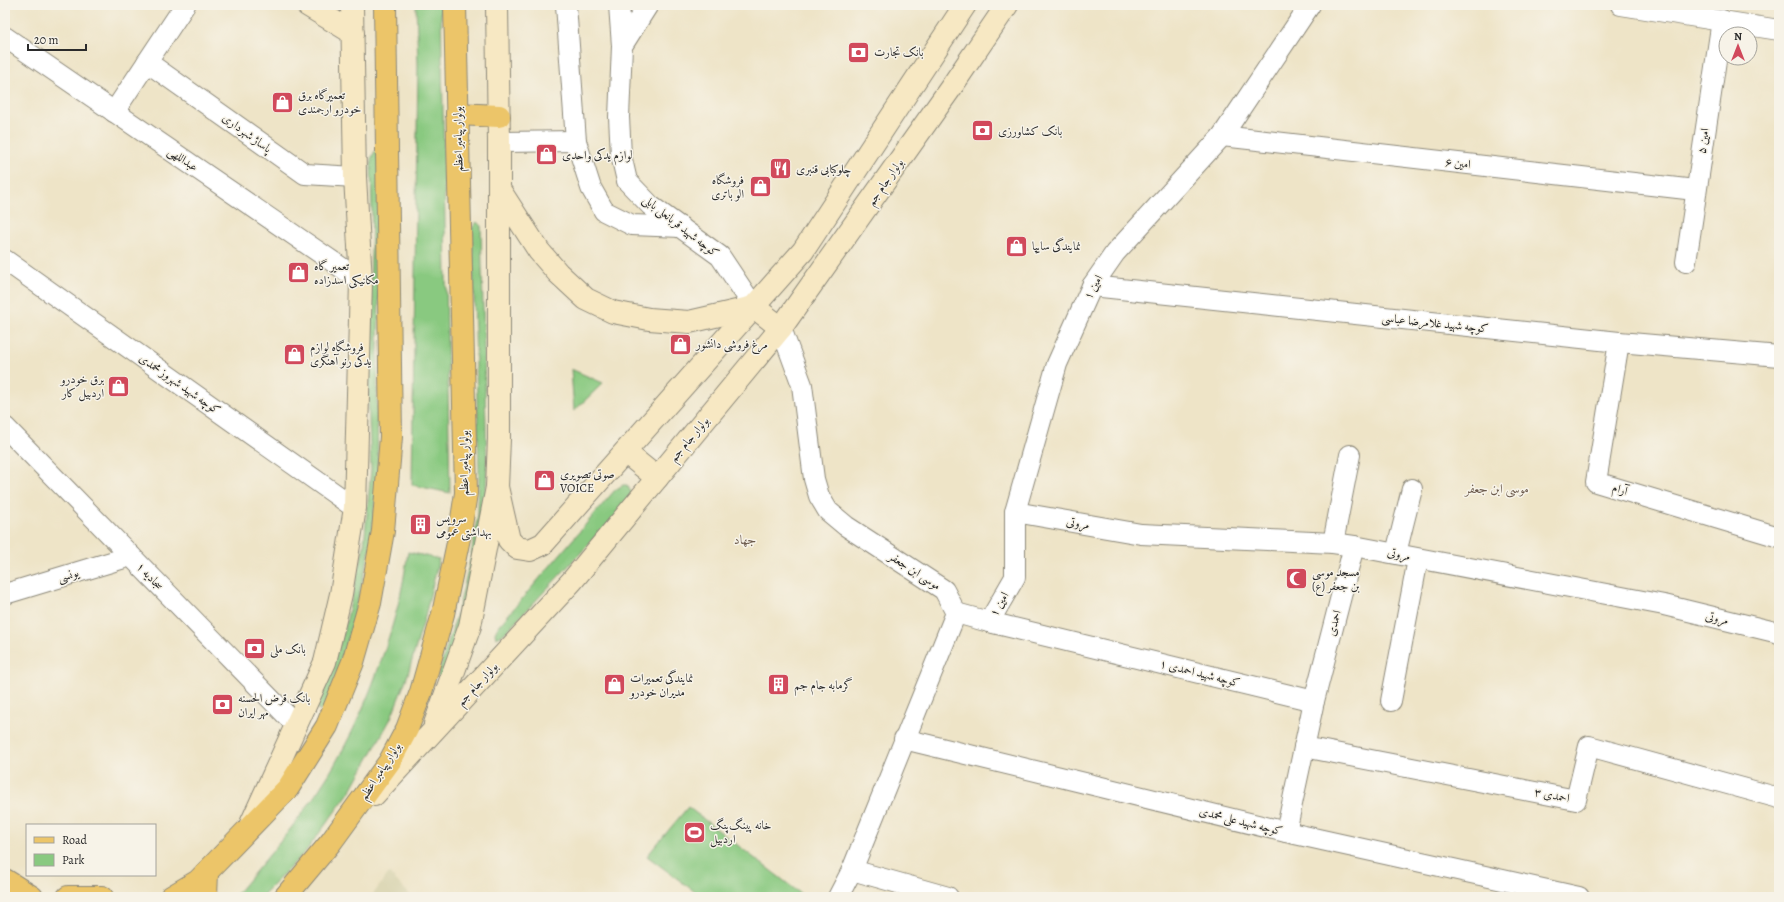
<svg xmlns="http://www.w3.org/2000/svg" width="1784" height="902" font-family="Alegreya,Amiri,serif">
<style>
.built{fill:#ddd8b7}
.green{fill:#89c980;stroke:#5a7a56}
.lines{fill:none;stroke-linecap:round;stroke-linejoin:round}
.street-casing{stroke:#8c8879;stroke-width:22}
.secondary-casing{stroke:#8c8879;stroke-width:24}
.primary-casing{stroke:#8c8879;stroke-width:24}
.street{stroke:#fff;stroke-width:20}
.secondary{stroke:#f7e8c3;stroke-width:22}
.primary{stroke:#ecc569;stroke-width:22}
.labels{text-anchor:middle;stroke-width:3;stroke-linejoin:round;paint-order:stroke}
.poi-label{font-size:12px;fill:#2b2b2b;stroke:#f7f3e8;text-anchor:start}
.street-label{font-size:12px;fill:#2b2b2b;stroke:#f7f3e8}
.neighbourhood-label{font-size:13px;fill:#6c5b4d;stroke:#f7f3e8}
</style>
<rect width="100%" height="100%" fill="#f7f3e8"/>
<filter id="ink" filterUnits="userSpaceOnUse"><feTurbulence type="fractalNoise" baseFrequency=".025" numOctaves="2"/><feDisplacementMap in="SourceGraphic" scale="8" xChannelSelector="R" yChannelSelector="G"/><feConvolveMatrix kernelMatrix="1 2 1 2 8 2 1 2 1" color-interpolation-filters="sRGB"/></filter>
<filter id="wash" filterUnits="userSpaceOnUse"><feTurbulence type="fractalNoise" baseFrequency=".012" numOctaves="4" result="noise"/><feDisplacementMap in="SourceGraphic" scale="16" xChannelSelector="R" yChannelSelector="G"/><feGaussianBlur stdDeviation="0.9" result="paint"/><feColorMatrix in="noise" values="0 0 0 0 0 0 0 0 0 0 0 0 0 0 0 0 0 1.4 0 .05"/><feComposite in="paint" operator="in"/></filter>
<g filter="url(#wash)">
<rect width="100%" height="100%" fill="#eee4c7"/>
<polygon class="built" points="389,873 412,897 371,897"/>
<g class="green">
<polygon points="416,5 441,5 450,493 412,485 418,64"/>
<polygon points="375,151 382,158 377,395 378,470 371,546 350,632 325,708 319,711 317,707 318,703 344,631 364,545 371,470 368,394 372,213 371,159"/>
<polygon points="477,222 481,226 487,467 485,514 466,613 440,681 438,674 458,611 470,561 478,514 479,469 472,228"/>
<polygon points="571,369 603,383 574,411"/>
<polygon points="623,485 627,485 632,494 624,507 509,629 501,636 496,638 495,633 498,627 615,490"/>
<path d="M 408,552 L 439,559 L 424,620 L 407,677 L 390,720 L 351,790 L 306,851 L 261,897 L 234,897 C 267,858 302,818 329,774 C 360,723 381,667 397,609 C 402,591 405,571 408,552 Z"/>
<polygon points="688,807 805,897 702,897 647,856"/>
</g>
</g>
<g filter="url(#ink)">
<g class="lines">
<defs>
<g id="street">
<polyline points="566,5 576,141 591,188 604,211 632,225 681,227"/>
<polyline points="619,5 622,46"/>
<polyline points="648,5 622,46 619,117 621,155 627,181 651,206 720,256 754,307"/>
<polyline points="1621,5 1779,30"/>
<polyline points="5,37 361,281"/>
<polyline points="147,62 305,174 355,177"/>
<polyline points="114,112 185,5"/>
<polyline points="1222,136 1695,190"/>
<polyline points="499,142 576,141"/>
<polyline points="5,260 355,508"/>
<polyline points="1686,262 1722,20"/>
<polyline points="1092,286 1619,342 1779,356"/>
<polyline points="781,328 802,385 814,479 819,496 828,511 846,526 944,590 956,613 852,870 838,897"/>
<polyline points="1619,342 1596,482 1779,537"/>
<polyline points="5,427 296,725"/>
<polyline points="1015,512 1141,534 1333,543 1354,546 1664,605 1779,633"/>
<polyline points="1333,543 1350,455"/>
<polyline points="1396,553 1412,489"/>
<polyline points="5,594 131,556"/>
<polyline points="956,613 989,622 1314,701 1286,832"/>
<polyline points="989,622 1015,577 1015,512 1057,364 1092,286 1115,253 1222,136 1310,5"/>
<polyline points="1314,701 1354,546"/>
<polyline points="1391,701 1418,559"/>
<polyline points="904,739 1286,832 1579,897"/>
<polyline points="1304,747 1576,800 1589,746 1779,798"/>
<polyline points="852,870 948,897"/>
</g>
<g id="secondary">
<polyline points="307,5 353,33"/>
<polyline points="499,189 539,251 558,273 586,299 613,312 649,319 689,322 754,307 781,328"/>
<polyline points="625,452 657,478"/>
<polyline points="497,487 509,540 517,548 530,550 543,544 803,251 965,5"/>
<polyline points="435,724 470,626 497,487 499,439 499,142 497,5"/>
<polyline points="374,795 572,581 781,328 950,89 1007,5"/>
<polyline points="250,826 325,662 341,594 355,508 361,281 355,177 352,5"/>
</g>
<g id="primary">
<polyline points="457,114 499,116"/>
<polyline points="5,880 32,897"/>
<polyline points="68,897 102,897"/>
<polyline points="171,897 198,881 288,788 327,726 353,662 370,603 383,531 391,437 385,5"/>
<polyline points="206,897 207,872"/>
<polyline points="285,897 331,842 390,761 407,729 421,692 443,614 459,538 466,493 455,5"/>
</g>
</defs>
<use href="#street" class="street-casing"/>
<use href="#secondary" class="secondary-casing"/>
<use href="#primary" class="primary-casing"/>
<use href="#street" class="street"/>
<use href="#secondary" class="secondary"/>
<use href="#primary" class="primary"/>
</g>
</g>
<defs>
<symbol id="bank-square" viewBox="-11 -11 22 22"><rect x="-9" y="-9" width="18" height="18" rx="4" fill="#d1495b" stroke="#f7f3e8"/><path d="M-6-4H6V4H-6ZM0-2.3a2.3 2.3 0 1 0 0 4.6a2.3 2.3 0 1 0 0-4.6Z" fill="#fff"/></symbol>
<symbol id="shop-square" viewBox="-11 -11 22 22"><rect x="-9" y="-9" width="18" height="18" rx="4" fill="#d1495b" stroke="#f7f3e8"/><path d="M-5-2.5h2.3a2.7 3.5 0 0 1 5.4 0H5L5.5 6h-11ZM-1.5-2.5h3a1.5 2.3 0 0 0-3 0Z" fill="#fff"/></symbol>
<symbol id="restaurant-square" viewBox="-11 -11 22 22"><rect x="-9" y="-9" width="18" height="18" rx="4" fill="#d1495b" stroke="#f7f3e8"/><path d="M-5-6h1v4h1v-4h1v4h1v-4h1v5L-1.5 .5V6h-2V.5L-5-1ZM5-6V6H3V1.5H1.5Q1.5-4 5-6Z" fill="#fff"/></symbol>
<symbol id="building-square" viewBox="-11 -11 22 22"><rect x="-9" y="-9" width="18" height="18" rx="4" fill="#d1495b" stroke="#f7f3e8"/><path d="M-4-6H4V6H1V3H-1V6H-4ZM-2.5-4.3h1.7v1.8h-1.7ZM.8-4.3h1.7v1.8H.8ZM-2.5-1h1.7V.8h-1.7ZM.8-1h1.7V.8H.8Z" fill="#fff"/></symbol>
<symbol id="mosque-square" viewBox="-11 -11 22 22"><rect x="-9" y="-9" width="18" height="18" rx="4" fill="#d1495b" stroke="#f7f3e8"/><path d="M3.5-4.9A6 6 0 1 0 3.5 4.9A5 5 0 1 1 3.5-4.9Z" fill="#fff"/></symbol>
<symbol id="stadium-square" viewBox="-11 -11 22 22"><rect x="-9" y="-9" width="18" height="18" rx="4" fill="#d1495b" stroke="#f7f3e8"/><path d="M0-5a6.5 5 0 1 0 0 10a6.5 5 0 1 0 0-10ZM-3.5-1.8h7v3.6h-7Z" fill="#fff"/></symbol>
</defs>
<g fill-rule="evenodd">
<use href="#bank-square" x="846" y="40" width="25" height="25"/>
<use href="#shop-square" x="270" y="90" width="25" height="25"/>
<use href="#bank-square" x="970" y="118" width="25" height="25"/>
<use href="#shop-square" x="534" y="142" width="25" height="25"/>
<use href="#restaurant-square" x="768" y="156" width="25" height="25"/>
<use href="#shop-square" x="748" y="174" width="25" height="25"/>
<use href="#shop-square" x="1004" y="234" width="25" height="25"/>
<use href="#shop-square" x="286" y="260" width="25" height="25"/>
<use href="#shop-square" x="668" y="332" width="25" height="25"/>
<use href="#shop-square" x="282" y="342" width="25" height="25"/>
<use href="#shop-square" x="106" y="374" width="25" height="25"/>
<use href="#shop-square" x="532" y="468" width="25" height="25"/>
<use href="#building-square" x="408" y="512" width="25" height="25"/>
<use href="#mosque-square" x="1284" y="566" width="25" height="25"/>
<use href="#bank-square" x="242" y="636" width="25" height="25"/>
<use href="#shop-square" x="602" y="672" width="25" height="25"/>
<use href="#building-square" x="766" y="672" width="25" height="25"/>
<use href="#bank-square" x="210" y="692" width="25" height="25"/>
<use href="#stadium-square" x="682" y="820" width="25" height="25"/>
</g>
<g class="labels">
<g class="poi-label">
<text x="874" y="56">بانک تجارت</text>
<text x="298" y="99">تعمیرگاه برق<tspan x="298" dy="14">خودرو ارجمندی</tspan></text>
<text x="998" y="135">بانک کشاورزی</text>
<text x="562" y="159">لوازم یدکی واحدی</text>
<text x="796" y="173">چلوکبابی قنبری</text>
<text x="744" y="184" text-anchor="end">فروشگاه<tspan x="744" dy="14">الو باتری</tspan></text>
<text x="1032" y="250">نمایندگی سایپا</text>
<text x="314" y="270">تعمیر گاه<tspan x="314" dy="14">مکانیکی اسدزاده</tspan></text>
<text x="696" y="348">مرغ فروشی دانشور</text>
<text x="310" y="351">فروشگاه لوازم<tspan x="310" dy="14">یدکی رنو آهنگری</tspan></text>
<text x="104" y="383" text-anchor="end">برق خودرو<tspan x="104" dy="14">اردبیل کار</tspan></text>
<text x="560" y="478">صوتی تصویری<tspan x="560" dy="14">VOICE</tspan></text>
<text x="436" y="522">سرویس<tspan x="436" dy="14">بهداشتی عمومی</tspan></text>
<text x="1312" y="576">مسجد موسی<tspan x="1312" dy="14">بن جعفر (ع)</tspan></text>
<text x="270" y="653">بانک ملی</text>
<text x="630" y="682">نمایندگی تعمیرات<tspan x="630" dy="14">مدیران خودرو</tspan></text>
<text x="794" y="689">گرمابه جام جم</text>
<text x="238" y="702">بانک قرض الحسنه<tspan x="238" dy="14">مهر ایران</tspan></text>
<text x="710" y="829">خانه پینگ‌پنگ<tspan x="710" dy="14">اردبیل</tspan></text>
</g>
<g class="street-label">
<text transform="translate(247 133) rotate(36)" y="4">پاساژ شهرداری</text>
<text transform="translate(458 139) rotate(-91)" y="4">بولوار پیامبر اعظم</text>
<text transform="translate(1703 141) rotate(-81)" y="4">امین ۵</text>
<text transform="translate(183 159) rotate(34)" y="4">عبداللهی</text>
<text transform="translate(1458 163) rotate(6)" y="4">امین ۶</text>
<text transform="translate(885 182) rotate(-55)" y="4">بولوار جام جم</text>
<text transform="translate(681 226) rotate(38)" y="4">کوچه شهید قربانعلی بابلی</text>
<text transform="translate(1093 287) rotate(-61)" y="4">امین ۱</text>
<text transform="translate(1435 323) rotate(6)" y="4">کوچه شهید غلامرضا عباسی</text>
<text transform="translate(180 384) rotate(35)" y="4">کوچه شهید شهروز محمدی</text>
<text transform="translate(689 439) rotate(-50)" y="4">بولوار جام جم</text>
<text transform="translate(464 463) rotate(-90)" y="4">بولوار پیامبر اعظم</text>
<text transform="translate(1620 489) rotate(17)" y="4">آرام</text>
<text transform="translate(1078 523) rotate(10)" y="4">مروتی</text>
<text transform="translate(1399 554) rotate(12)" y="4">مروتی</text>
<text transform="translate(915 571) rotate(33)" y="4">موسی ابن جعفر</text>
<text transform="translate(68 575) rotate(-17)" y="4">یونسی</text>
<text transform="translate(150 576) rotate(46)" y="4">سجادیه ۱</text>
<text transform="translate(999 604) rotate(-60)" y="4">امین ۱</text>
<text transform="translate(1717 618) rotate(13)" y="4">مروتی</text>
<text transform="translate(1334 623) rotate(-75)" y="4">احمدی</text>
<text transform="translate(1200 673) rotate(14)" y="4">کوچه شهید احمدی ۱</text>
<text transform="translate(477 684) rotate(-47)" y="4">بولوار جام جم</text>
<text transform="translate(380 771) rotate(-57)" y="4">بولوار پیامبر اعظم</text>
<text transform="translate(1552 795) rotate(11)" y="4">احمدی ۳</text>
<text transform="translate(1241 821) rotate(14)" y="4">کوچه شهید علی محمدی</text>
</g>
<g class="neighbourhood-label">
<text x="1497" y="493">موسی ابن جعفر</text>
<text x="745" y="544">جهاد</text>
</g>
</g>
<rect width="1784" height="902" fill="none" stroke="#f7f3e8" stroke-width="20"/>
<rect x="26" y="824" width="130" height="52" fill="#f7f3e8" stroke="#a5a39c"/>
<rect x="34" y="837" width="20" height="6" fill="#ecc569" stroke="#a5a39c"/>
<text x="62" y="844" font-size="12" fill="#2b2b2b">Road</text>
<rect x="34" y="854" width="20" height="12" fill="#89c980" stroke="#a5a39c"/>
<text x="62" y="864" font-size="12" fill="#2b2b2b">Park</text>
<g transform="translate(1738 46)"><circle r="19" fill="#f7f3e8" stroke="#a5a39c"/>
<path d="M0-3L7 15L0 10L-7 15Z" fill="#d1495b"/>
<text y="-6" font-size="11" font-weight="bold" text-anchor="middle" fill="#2b2b2b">N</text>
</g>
<path d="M28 44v6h58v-6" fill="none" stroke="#2b2b2b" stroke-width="2"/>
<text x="34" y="44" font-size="12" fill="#2b2b2b" stroke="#f7f3e8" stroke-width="3" paint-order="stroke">20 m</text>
</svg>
